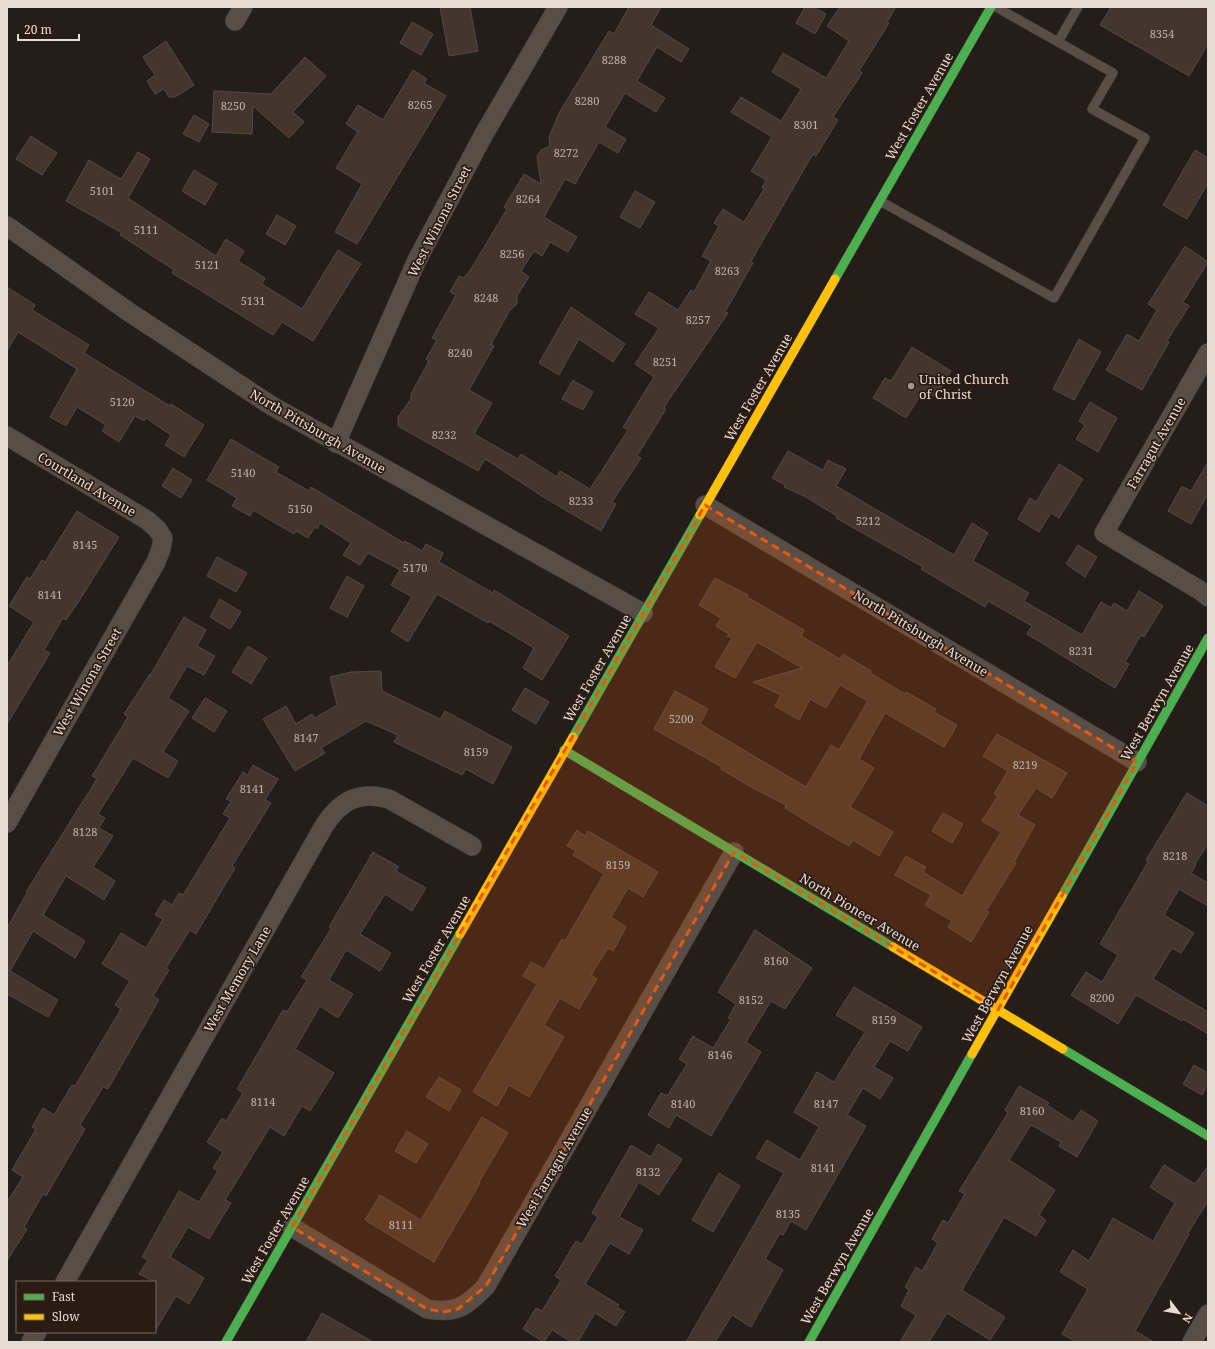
<svg xmlns="http://www.w3.org/2000/svg" width="1215" height="1349" font-family="'Noto Serif',serif">
<style>
.building{fill:#44362e;stroke:#524a47}
.lines{fill:none;stroke-linecap:round;stroke-linejoin:round}
.lane-casing{stroke:#3f3934;stroke-width:10}
.street-casing{stroke:#3f3934;stroke-width:20}
.fast-casing{stroke:#3f3934;stroke-width:10}
.slow-casing{stroke:#3f3934;stroke-width:10}
.lane{stroke:#584e48;stroke-width:9}
.street{stroke:#584e48;stroke-width:19}
.fast{stroke:#4caf50;stroke-width:9}
.slow{stroke:#ffc107;stroke-width:9}
.marked{fill:#e8590c;fill-opacity:0.2;stroke:#e8590c;stroke-width:3;stroke-dasharray:8 5;stroke-linejoin:round}
.poi-dot{fill:#a29994;stroke:#2b1c13;stroke-width:1.5}
.labels{text-anchor:middle;stroke-width:3.5;stroke-linejoin:round;paint-order:stroke}
.number-label{font-size:11px;fill:#beb2ac}
.street-label{font-size:13px;fill:#e6dcd6;stroke:#2b1c13}
.poi-label{font-size:13px;fill:#e6dcd6;stroke:#2b1c13;text-anchor:start}
</style>
<rect width="100%" height="100%" fill="#251d19"/>
<g class="building">
<polygon points="440,7 470,7 478,51 449,56"/>
<polygon points="629,7 661,7 651,25 689,49 681,62 657,47 637,81 665,98 656,112 625,93 605,127 626,139 618,153 599,142 575,184 565,179 544,217 577,237 568,252 550,242 542,256 534,251 521,271 529,277 517,296 517,304 510,310 491,344 494,346 469,390 492,403 474,434 518,459 521,454 557,477 560,471 590,489 628,430 623,427 654,377 635,364 659,328 635,314 649,292 678,310 691,290 694,292 711,261 702,256 719,226 714,223 723,209 744,222 764,189 762,188 766,180 751,171 772,137 731,112 741,97 781,121 801,89 772,72 783,53 826,78 849,41 827,26 840,7 896,7 887,22 889,23 859,71 862,73 833,117 838,120 816,156 813,154 751,261 753,263 725,312 728,313 664,407 666,409 637,456 641,458 612,502 616,504 601,531 545,498 485,459 478,471 398,426 398,417 411,399 411,394 429,361 426,359 437,340 432,338 456,295 450,292 459,276 464,278 471,269 507,209 504,207 524,174 541,184 537,156 541,150 550,146 549,137 559,113 609,31 614,34"/>
<polygon points="805,7 813,7 826,14 815,34 796,23"/>
<polygon points="1111,7 1208,7 1208,44 1189,76 1100,25"/>
<polygon points="412,22 433,34 421,55 400,43"/>
<polygon points="166,41 194,85 175,97 169,97 164,89 155,94 147,81 155,75 143,57"/>
<polygon points="305,57 326,76 293,112 304,122 289,138 253,106 252,134 212,132 214,91 271,94"/>
<polygon points="413,70 427,79 424,83 446,96 357,244 335,232 362,184 336,168 358,132 346,124 358,105 383,120"/>
<polygon points="194,115 209,124 199,142 183,134"/>
<polygon points="31,136 57,153 42,175 16,159"/>
<polygon points="1195,150 1208,158 1208,183 1187,219 1163,205"/>
<polygon points="138,152 150,159 128,198 216,256 226,239 244,251 238,261 265,278 262,284 302,309 338,250 361,264 313,341 282,322 273,335 172,273 174,270 120,235 122,233 66,201 89,160 121,179"/>
<polygon points="194,170 217,184 205,205 182,191"/>
<polygon points="635,191 655,202 640,228 620,217"/>
<polygon points="277,215 296,226 285,245 266,234"/>
<polygon points="1185,246 1208,262 1183,302 1189,306 1167,341 1169,342 1142,390 1106,370 1127,334 1139,341 1157,310 1148,304"/>
<polygon points="7,287 35,305 32,310 89,345 84,353 170,406 171,404 204,425 184,457 165,445 171,435 146,418 144,421 135,416 119,442 102,431 106,425 77,407 66,426 50,417 77,369 18,332 7,351"/>
<polygon points="571,307 625,344 613,362 579,339 559,375 539,363"/>
<polygon points="1079,339 1101,352 1074,400 1053,389"/>
<polygon points="912,347 951,371 935,397 924,390 906,418 873,398 885,378 891,381"/>
<polygon points="573,380 593,392 583,410 562,399"/>
<polygon points="1090,402 1117,418 1098,452 1076,439 1085,425 1079,421"/>
<polygon points="231,439 279,467 276,472 309,491 311,487 404,543 405,541 422,551 426,544 443,553 439,562 493,593 494,590 569,636 542,680 523,668 534,648 489,621 488,623 437,594 408,642 391,631 412,597 391,585 400,570 368,553 360,565 343,555 351,543 320,523 317,529 315,527 308,538 296,531 294,534 253,510 250,516 232,506 237,498 207,480"/>
<polygon points="788,451 823,470 828,460 846,469 836,486 954,555 972,523 988,533 973,561 1029,593 1024,601 1082,635 1101,602 1111,608 1114,603 1127,611 1139,591 1163,606 1144,637 1141,635 1125,662 1129,664 1115,688 1027,634 1032,626 988,601 985,607 921,569 923,567 836,518 837,516 804,496 784,487 785,485 772,478"/>
<polygon points="1208,462 1208,494 1191,524 1168,511 1182,486 1191,491"/>
<polygon points="1059,464 1083,479 1059,518 1051,513 1039,532 1018,519 1030,498 1036,502"/>
<polygon points="173,468 192,480 181,498 162,486"/>
<polygon points="77,511 119,537 79,601 66,620 63,618 44,650 50,653 7,724 7,666 34,622 9,606 27,577 30,579 42,560 45,562"/>
<polygon points="1078,545 1097,557 1085,577 1066,564"/>
<polygon points="217,557 247,573 236,592 207,576"/>
<polygon points="347,576 364,586 347,617 330,608"/>
<polygon points="715,578 748,595 747,597 804,630 801,636 840,659 843,654 871,671 870,673 905,694 906,692 936,709 934,712 957,725 944,747 885,713 859,759 874,768 850,807 893,832 879,856 853,840 849,846 826,833 785,808 786,805 749,786 721,769 722,767 654,729 675,691 708,709 700,724 806,787 831,745 839,750 868,701 840,685 826,708 810,699 799,720 775,706 781,695 753,682 802,668 757,642 735,678 715,667 732,638 727,636 729,634 716,626 721,618 699,605"/>
<polygon points="220,599 241,612 230,629 210,617"/>
<polygon points="184,617 206,630 197,646 215,656 204,675 187,666 168,698 189,711 163,752 178,761 168,778 133,758 98,814 105,818 99,828 113,836 93,867 115,881 104,900 66,876 43,915 85,941 75,958 33,931 10,971 58,1000 48,1017 7,994 7,928 27,893 26,892 97,779 92,776 128,717 124,714 150,674 151,674"/>
<polygon points="248,646 267,658 251,684 232,672"/>
<polygon points="381,671 382,691 440,719 445,711 512,747 493,784 466,769 462,775 394,742 398,735 366,721 321,748 325,753 295,771 263,719 286,706 296,724 312,714 315,718 337,705 330,677 351,672"/>
<polygon points="525,688 549,702 536,724 512,710"/>
<polygon points="205,698 227,711 214,732 192,718"/>
<polygon points="997,734 1067,773 1052,798 1036,788 1018,815 1035,825 1014,862 1016,863 986,911 989,912 971,942 948,927 952,921 925,905 931,895 895,875 906,856 926,867 923,872 962,896 1001,832 982,821 998,796 994,794 1008,771 983,756"/>
<polygon points="253,765 278,779 265,800 271,803 232,866 235,868 196,934 190,930 166,968 169,970 153,996 159,1000 108,1089 103,1087 80,1125 85,1129 46,1196 43,1194 24,1227 27,1229 7,1261 7,1202 23,1177 12,1170 36,1129 32,1127 43,1108 54,1115 72,1085 75,1086 121,1009 115,1005 130,981 102,964 121,933 146,948 163,919 155,915 164,900 172,905 179,893 183,895 230,818 223,814 231,801 226,799 243,772 248,775"/>
<polygon points="1187,793 1208,806 1208,844 1195,864 1196,865 1191,873 1208,883 1208,906 1179,889 1164,915 1194,933 1181,953 1172,948 1153,979 1208,1012 1208,1034 1183,1019 1182,1021 1136,995 1118,1024 1071,995 1086,972 1102,982 1118,955 1100,944 1148,862 1146,860"/>
<polygon points="943,813 963,824 952,843 932,831"/>
<polygon points="577,830 585,836 588,831 658,872 643,897 628,888 611,917 626,927 613,951 608,948 591,975 597,979 579,1009 560,998 544,1025 564,1037 529,1097 509,1085 497,1106 473,1092 537,984 523,976 531,962 544,969 562,939 565,941 604,874 573,855 576,851 567,846"/>
<polygon points="373,852 399,867 396,871 426,888 412,911 385,894 360,934 391,953 380,971 346,950 329,980 353,994 338,1018 320,1006 295,1049 334,1073 310,1111 302,1106 284,1136 270,1127 225,1200 231,1203 209,1239 188,1227 170,1257 204,1278 189,1304 176,1296 155,1331 155,1282 139,1274 148,1260 142,1257 179,1191 199,1202 218,1171 213,1168 223,1152 207,1142 222,1118 226,1121 243,1093 237,1089 283,1010 287,1012 307,980 301,977 331,929 329,927"/>
<polygon points="755,930 812,968 785,1009 771,1001 746,1042 761,1052 711,1136 676,1115 669,1128 648,1115 661,1093 667,1096 687,1064 679,1059 693,1036 713,1048 731,1019 728,1018 736,1004 718,992"/>
<polygon points="854,987 922,1027 908,1051 890,1041 874,1067 893,1078 880,1099 863,1088 847,1115 866,1126 806,1230 791,1221 783,1235 780,1233 765,1259 783,1270 751,1327 732,1315 715,1342 686,1342 784,1173 756,1158 767,1140 800,1160 819,1127 794,1112 817,1072 834,1082 865,1032 836,1015"/>
<polygon points="1194,1065 1208,1073 1208,1084 1202,1095 1183,1084"/>
<polygon points="439,1077 461,1090 449,1111 426,1097"/>
<polygon points="1019,1086 1049,1103 1047,1105 1073,1122 1081,1110 1098,1121 1077,1157 1059,1146 1061,1142 1031,1125 1009,1160 1055,1190 1039,1215 1046,1220 1036,1236 1004,1217 962,1290 1005,1317 990,1340 947,1313 929,1342 900,1342 916,1315 901,1306 909,1290 905,1287 916,1267 922,1271 938,1243 932,1239 943,1220 948,1223 965,1194 959,1191 1008,1113 1005,1110"/>
<polygon points="482,1117 508,1133 479,1182 480,1183 434,1262 365,1220 380,1195 421,1220"/>
<polygon points="407,1131 428,1144 416,1163 395,1151"/>
<polygon points="658,1144 682,1159 659,1195 639,1182 619,1217 643,1230 629,1254 610,1243 585,1284 619,1305 617,1307 625,1312 616,1326 595,1313 578,1342 571,1342 552,1330 544,1342 523,1329 536,1308 542,1311 561,1280 555,1276 576,1241 582,1244 598,1217 592,1213 631,1145 651,1157"/>
<polygon points="1164,1165 1195,1184 1208,1166 1208,1201 1188,1233 1189,1234 1135,1331 1154,1342 1076,1342 1062,1334 1088,1289 1060,1272 1073,1250 1089,1261 1113,1218 1153,1241 1175,1203 1150,1187"/>
<polygon points="719,1173 740,1186 713,1232 692,1220"/>
<polygon points="322,1313 345,1326 373,1342 306,1342"/>
</g>
<g class="lines">
<defs>
<g id="lane">
<polyline points="1058,42 1078,7"/>
<polyline points="880,201 1054,298 1145,138 1092,109 1113,73 996,7"/>
</g>
<g id="street">
<polyline points="235,21 243,7"/>
<polyline points="7,226 129,312 272,406 643,613"/>
<polyline points="1208,353 1104,533 1201,591 1208,597"/>
<polyline points="7,436 147,520 157,529 163,538 161,549 156,562 7,823"/>
<polyline points="336,443 417,260 484,134 558,7"/>
<polyline points="705,505 1137,762"/>
<path d="M 292,1227 L 427,1309 C 456,1314 466,1307 486,1286 L 734,852"/>
<path d="M 65,1282 L 324,826 C 340,801 359,790 389,799 L 472,846"/>
<polyline points="31,1342 37,1332"/>
<polyline points="1192,1342 1208,1314"/>
</g>
<g id="fast">
<polyline points="835,279 991,7"/>
<polyline points="573,737 700,515"/>
<polyline points="564,750 893,947"/>
<polyline points="1062,896 1208,638"/>
<polyline points="1063,1049 1208,1136"/>
<polyline points="226,1342 460,934"/>
<polyline points="809,1342 972,1054"/>
</g>
<g id="slow">
<polyline points="700,515 835,279"/>
<polyline points="460,934 573,737"/>
<polyline points="893,947 1063,1049"/>
<polyline points="972,1054 1062,896"/>
</g>
</defs>
<use href="#lane" class="lane-casing"/>
<use href="#street" class="street-casing"/>
<use href="#fast" class="fast-casing"/>
<use href="#slow" class="slow-casing"/>
<use href="#lane" class="lane"/>
<use href="#street" class="street"/>
<use href="#fast" class="fast"/>
<use href="#slow" class="slow"/>
</g>
<path class="marked" d="M 705,505 L 1137,762 L 998,1010 L 734,852 L 486,1286 L 458,1309 L 443,1312 L 427,1309 L 292,1227 Z"/>
<circle class="poi-dot" cx="911" cy="386" r="4"/>
<g class="labels">
<g class="number-label">
<text x="1162" y="38">8354</text>
<text x="614" y="64">8288</text>
<text x="587" y="105">8280</text>
<text x="420" y="109">8265</text>
<text x="233" y="110">8250</text>
<text x="806" y="129">8301</text>
<text x="566" y="157">8272</text>
<text x="102" y="195">5101</text>
<text x="528" y="203">8264</text>
<text x="146" y="234">5111</text>
<text x="512" y="258">8256</text>
<text x="207" y="269">5121</text>
<text x="727" y="275">8263</text>
<text x="486" y="302">8248</text>
<text x="253" y="305">5131</text>
<text x="698" y="324">8257</text>
<text x="460" y="357">8240</text>
<text x="665" y="366">8251</text>
<text x="122" y="406">5120</text>
<text x="444" y="439">8232</text>
<text x="243" y="477">5140</text>
<text x="581" y="505">8233</text>
<text x="300" y="513">5150</text>
<text x="868" y="525">5212</text>
<text x="85" y="549">8145</text>
<text x="415" y="572">5170</text>
<text x="50" y="599">8141</text>
<text x="1081" y="655">8231</text>
<text x="681" y="723">5200</text>
<text x="306" y="742">8147</text>
<text x="476" y="756">8159</text>
<text x="1025" y="769">8219</text>
<text x="252" y="793">8141</text>
<text x="85" y="836">8128</text>
<text x="1175" y="860">8218</text>
<text x="618" y="869">8159</text>
<text x="776" y="965">8160</text>
<text x="1102" y="1002">8200</text>
<text x="751" y="1004">8152</text>
<text x="884" y="1024">8159</text>
<text x="720" y="1059">8146</text>
<text x="263" y="1106">8114</text>
<text x="683" y="1108">8140</text>
<text x="826" y="1108">8147</text>
<text x="1032" y="1115">8160</text>
<text x="823" y="1172">8141</text>
<text x="648" y="1176">8132</text>
<text x="788" y="1218">8135</text>
<text x="401" y="1229">8111</text>
</g>
<g class="street-label">
<text transform="translate(919 106) rotate(-60)" y="5">West Foster Avenue</text>
<text transform="translate(439 221) rotate(-63)" y="5">West Winona Street</text>
<text transform="translate(758 387) rotate(-60)" y="5">West Foster Avenue</text>
<text transform="translate(318 431) rotate(30)" y="5">North Pittsburgh Avenue</text>
<text transform="translate(1156 443) rotate(-60)" y="5">Farragut Avenue</text>
<text transform="translate(87 484) rotate(31)" y="5">Courtland Avenue</text>
<text transform="translate(921 633) rotate(31)" y="5">North Pittsburgh Avenue</text>
<text transform="translate(597 668) rotate(-60)" y="5">West Foster Avenue</text>
<text transform="translate(87 682) rotate(-60)" y="5">West Winona Street</text>
<text transform="translate(1157 702) rotate(-60)" y="5">West Berwyn Avenue</text>
<text transform="translate(860 912) rotate(31)" y="5">North Pioneer Avenue</text>
<text transform="translate(436 949) rotate(-60)" y="5">West Foster Avenue</text>
<text transform="translate(237 979) rotate(-60)" y="5">West Memory Lane</text>
<text transform="translate(997 984) rotate(-61)" y="5">West Berwyn Avenue</text>
<text transform="translate(554 1167) rotate(-60)" y="5">West Farragut Avenue</text>
<text transform="translate(275 1230) rotate(-60)" y="5">West Foster Avenue</text>
<text transform="translate(837 1266) rotate(-60)" y="5">West Berwyn Avenue</text>
</g>
<g class="poi-label">
<text x="919" y="384">United Church<tspan x="919" dy="15">of Christ</tspan></text>
</g>
</g>
<rect width="1215" height="1349" fill="none" stroke="#e6dcd6" stroke-width="16"/>
<rect x="16" y="1281" width="140" height="52" fill="#2b1c13" stroke="#766961"/>
<rect x="24" y="1294" width="20" height="6" fill="#4caf50" stroke="#766961"/>
<text x="52" y="1301" font-size="12" fill="#e6dcd6">Fast</text>
<rect x="24" y="1314" width="20" height="6" fill="#ffc107" stroke="#766961"/>
<text x="52" y="1321" font-size="12" fill="#e6dcd6">Slow</text>
<g transform="translate(1179 1313) rotate(121)" stroke="#2b1c13" stroke-width="3" paint-order="stroke">
<path d="M0-3L7 15L0 10L-7 15Z" fill="#e6dcd6"/>
<text y="-6" font-size="11" font-weight="bold" text-anchor="middle" fill="#e6dcd6">N</text>
</g>
<path d="M18 34v6h61v-6" fill="none" stroke="#e6dcd6" stroke-width="2"/>
<text x="24" y="34" font-size="12" fill="#e6dcd6" stroke="#2b1c13" stroke-width="3" paint-order="stroke">20 m</text>
</svg>
